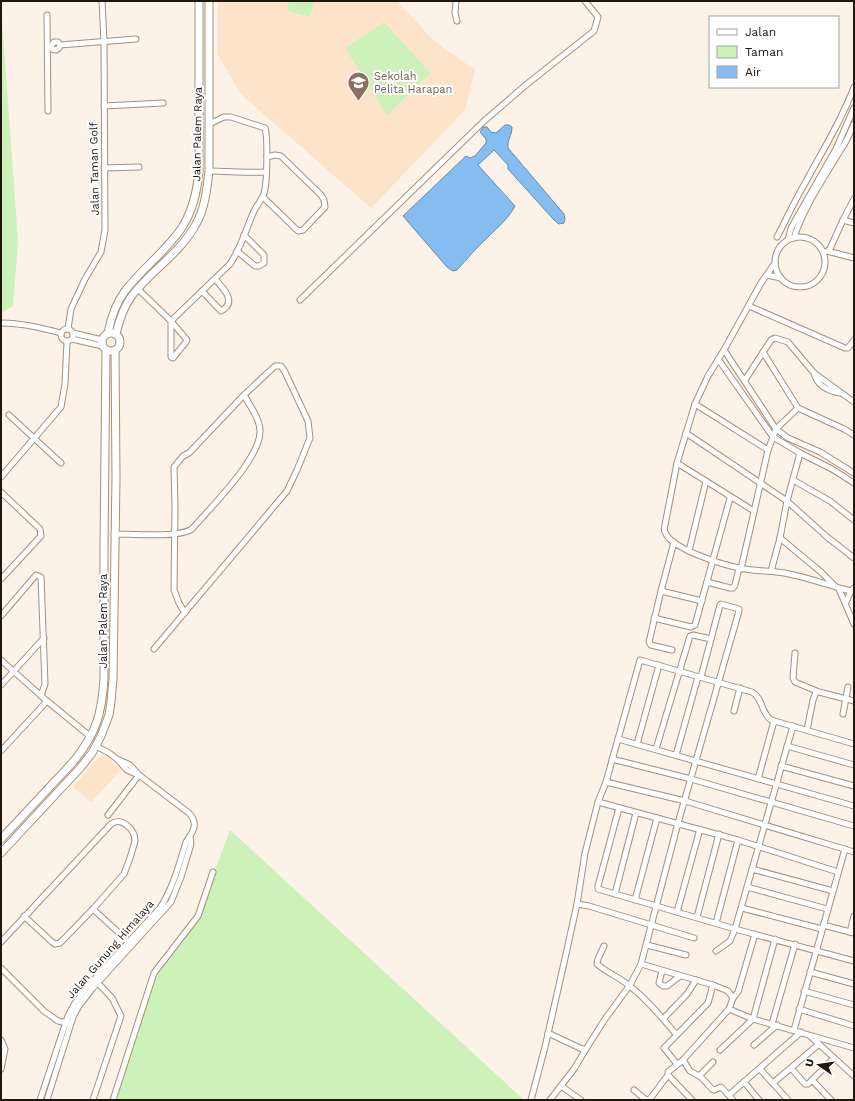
<svg xmlns="http://www.w3.org/2000/svg" width="855" height="1101" font-family="'Work Sans',sans-serif">
<style>
.built{fill:#fde3ca}
.green{fill:#ccf1b9}
.water{fill:#85bdf1;stroke:#678bad}
.lines{fill:none;stroke-linecap:round;stroke-linejoin:round}
.minor-casing{stroke:#a78f77;stroke-width:7}
.tertiary-casing{stroke:#a78f77;stroke-width:9}
.minor{stroke:#fff;stroke-width:5}
.tertiary{stroke:#fff;stroke-width:7}
.labels{text-anchor:middle;stroke-width:4;stroke-linejoin:round;paint-order:stroke}
.education-label{font-size:11px;fill:#785e54;stroke:#fff;text-anchor:start}
.street-label{font-size:11px;fill:#20170e;stroke:#fff}
</style>
<rect width="100%" height="100%" fill="#fcf2e7"/>
<g class="built">
<polygon points="218,1 397,1 434,41 475,70 465,110 371,208 241,94 218,55"/>
<polygon points="107,756 121,770 91,802 73,787 99,757"/>
</g>
<g class="green">
<polygon points="289,1 314,1 310,17 287,11"/>
<polygon points="1,6 18,241 13,306 1,313"/>
<polygon points="384,22 430,73 387,115 345,48"/>
<polygon points="230,830 523,1099 522,1100 112,1100 154,968 198,915"/>
</g>
<path class="water" d="M 505,125 L 509,125 L 512,127 C 512,136 507,140 508,148 L 564,214 L 565,219 L 564,223 L 559,224 L 554,220 L 508,169 L 508,165 L 494,150 L 478,165 L 515,206 C 508,219 498,227 488,237 C 477,247 467,259 457,270 L 453,271 L 447,267 L 403,216 L 466,156 L 470,158 L 475,156 L 486,143 L 486,139 L 480,132 L 483,127 L 487,127 L 491,132 L 496,133 Z"/>
<g class="lines">
<defs>
<g id="minor">
<polyline points="456,1 455,13 457,21"/>
<polyline points="47,15 48,111"/>
<polyline points="60,45 136,39"/>
<polyline points="48,46 51,46 52,49 56,50 59,48 60,45 58,42 54,42 51,46"/>
<polyline points="104,106 163,103"/>
<polyline points="104,168 139,167"/>
<path d="M 209,171 C 228,171 247,173 266,172"/>
<polyline points="263,197 298,231 303,230 325,207 324,200 321,195 281,156 275,155 267,157"/>
<polyline points="843,220 854,223"/>
<circle cx="800" cy="262" r="25"/>
<path d="M 777,237 C 786,220 794,202 804,185 C 821,153 841,122 854,87"/>
<path d="M 794,238 C 803,208 824,178 840,151 C 846,143 850,133 854,124"/>
<polyline points="788,240 791,228 836,149 854,108"/>
<polyline points="237,251 255,266 259,266 264,263 264,255 244,235"/>
<polyline points="827,251 854,258"/>
<polyline points="829,251 843,220 854,199"/>
<polyline points="775,263 761,283 724,350 776,429 788,438 820,452 854,473"/>
<polyline points="767,275 781,278"/>
<path d="M 138,289 L 171,321 L 187,340 L 186,342 L 173,358 L 171,357 L 171,321 L 230,264 C 241,248 246,229 254,211 C 258,203 264,198 265,189 C 267,179 268,137 265,128 L 231,117 L 224,117 L 209,124"/>
<path d="M 202,291 L 221,311 C 238,302 223,288 215,279"/>
<polyline points="300,300 483,122 527,84 594,31 598,17 585,1"/>
<polyline points="749,306 845,348 848,348 854,340"/>
<path d="M 1,323 C 22,323 41,328 61,333"/>
<polyline points="68,329 71,309 85,279 101,252 105,230 104,42 102,1"/>
<circle cx="67" cy="335" r="6"/>
<polyline points="73,333 102,340"/>
<polyline points="72,339 102,346"/>
<path d="M 724,350 L 708,376 L 695,404 L 677,463 L 665,525 C 664,528 664,531 666,534 C 673,549 723,565 740,568 C 756,572 773,570 789,574 C 810,578 830,586 851,591"/>
<polyline points="763,352 798,408 844,429 854,435"/>
<polyline points="718,359 773,437 800,453 832,469 854,483"/>
<path d="M 814,373 C 817,386 828,391 840,393"/>
<polyline points="745,380 771,340 775,338 788,342 814,373 854,402"/>
<polyline points="695,404 768,450"/>
<polyline points="9,415 61,463"/>
<polyline points="686,433 787,501 827,537 854,558"/>
<polyline points="677,463 754,511"/>
<polyline points="1,477 61,407 65,384 67,341"/>
<polyline points="793,480 830,501 854,520"/>
<polyline points="1,492 40,529 41,536 1,579"/>
<path d="M 114,534 C 132,534 179,538 192,529 C 210,508 261,458 260,431 C 260,419 250,406 244,395"/>
<polyline points="780,538 821,572 835,586"/>
<polyline points="689,551 706,481"/>
<polyline points="741,569 768,450 776,429 798,408"/>
<polyline points="771,571 780,538 787,501 800,453"/>
<polyline points="707,582 730,588 733,588 735,585 739,568"/>
<polyline points="839,589 854,624"/>
<polyline points="661,591 702,601"/>
<polyline points="846,602 851,591 854,588"/>
<polyline points="1,616 36,575 41,577 45,684 41,696"/>
<polyline points="654,618 691,627 695,625 730,498"/>
<polyline points="154,649 287,491 297,470 310,438 308,421 285,372 281,366 275,366 244,395 189,453 183,456 174,467 175,507 174,590 179,603 185,613"/>
<polyline points="672,650 651,645 649,642 661,591 674,542"/>
<polyline points="795,653 793,678 795,682 819,692 854,701"/>
<polyline points="1,660 47,701 91,737"/>
<polyline points="1,685 44,638"/>
<polyline points="734,711 740,688"/>
<polyline points="843,714 848,687"/>
<polyline points="807,730 813,700 816,692"/>
<polyline points="618,739 854,806"/>
<polyline points="637,744 659,665"/>
<polyline points="96,746 109,753 117,759 127,770 136,774"/>
<polyline points="787,746 854,765"/>
<polyline points="656,749 690,636 693,635 711,639"/>
<polyline points="1,751 47,701"/>
<polyline points="676,755 698,677"/>
<polyline points="612,759 691,779 854,826"/>
<polyline points="781,766 854,786"/>
<polyline points="758,779 774,721"/>
<polyline points="606,782 685,801 854,852"/>
<polyline points="598,802 738,840 838,872"/>
<polyline points="619,808 598,886 598,889 735,929 854,961"/>
<polyline points="108,815 139,775"/>
<polyline points="752,869 833,891"/>
<polyline points="747,887 827,909"/>
<polyline points="615,894 636,813"/>
<polyline points="635,900 657,818"/>
<polyline points="577,904 589,906 694,938"/>
<polyline points="742,908 822,929"/>
<polyline points="93,909 131,944"/>
<polyline points="677,912 700,829"/>
<polyline points="697,917 719,834"/>
<polyline points="716,923 738,840"/>
<polyline points="823,925 854,933"/>
<polyline points="850,932 854,916"/>
<path d="M 1,942 L 111,824 C 122,816 135,830 135,841 L 130,858 L 124,874 L 93,909 L 60,943 L 55,944 L 52,942 L 24,916"/>
<polyline points="647,945 686,955"/>
<path d="M 604,946 C 602,951 597,958 597,964 C 607,973 621,978 631,987 C 649,1001 662,1018 676,1034"/>
<polyline points="716,951 730,941 735,929 793,726"/>
<polyline points="641,964 713,985 728,991 733,998"/>
<polyline points="1,968 44,1011 58,1021 68,1023"/>
<polyline points="662,971 659,983 663,986 667,986 680,976"/>
<polyline points="810,972 854,984"/>
<polyline points="804,991 854,1005"/>
<polyline points="729,1009 753,1019 854,1048"/>
<polyline points="799,1009 854,1026"/>
<polyline points="663,1019 687,994 696,980"/>
<polyline points="772,1024 795,944"/>
<polyline points="794,1030 845,849"/>
<polyline points="548,1033 582,1049 586,1049 605,1019 630,985 641,964 678,823 739,611 739,609 721,604 720,605 701,677"/>
<polyline points="810,1036 854,1076"/>
<polyline points="1,1040 5,1049 1,1069"/>
<polyline points="754,1045 777,1025"/>
<polyline points="720,1050 753,1019 775,939"/>
<polyline points="683,1060 690,1071 699,1076 713,1062"/>
<polyline points="677,1064 664,1048 708,1003 713,985"/>
<polyline points="791,1068 805,1084 808,1084 834,1058"/>
<polyline points="760,1069 788,1100"/>
<polyline points="668,1075 692,1100"/>
<polyline points="700,1076 712,1089 714,1090 721,1087 733,1100"/>
<polyline points="812,1080 831,1100"/>
<polyline points="744,1082 759,1100"/>
<polyline points="773,1083 819,1044"/>
<polyline points="561,1086 581,1100"/>
<polyline points="634,1090 646,1100 650,1099 668,1075 668,1072 683,1060 729,1009 733,998 738,992 755,934"/>
<polyline points="729,1095 801,1032"/>
<path d="M 40,1100 L 68,1016 L 75,1003 L 88,986 L 160,908 C 173,888 179,865 186,842 C 193,832 199,824 189,813 L 139,775 L 130,765 L 117,759"/>
<polyline points="47,1100 73,1017 79,1006 92,989 171,902 181,877 191,844 190,836"/>
<polyline points="93,1100 121,1016 112,998 97,982"/>
<polyline points="113,1100 154,973 198,916 213,872"/>
<path d="M 531,1100 L 545,1047 L 566,954 L 577,904 L 585,853 L 598,802 L 606,782 L 640,660 L 752,692 C 763,698 761,713 771,720 L 854,744"/>
<polyline points="550,1100 574,1069 586,1049"/>
</g>
<g id="tertiary">
<circle cx="111" cy="342" r="9"/>
<path d="M 108,333 C 111,318 116,303 125,291 C 142,269 165,252 181,229 C 193,211 197,192 199,171 L 199,1"/>
<path d="M 116,334 C 119,321 123,308 131,297 C 150,271 180,254 196,224 C 205,208 207,189 209,171 L 209,1"/>
<path d="M 1,839 L 73,762 C 96,734 102,714 104,678 L 104,548 L 106,350"/>
<polyline points="1,853 81,767 92,753 101,736 109,715 111,702 113,679 116,478 115,350"/>
</g>
</defs>
<use href="#minor" class="minor-casing"/>
<use href="#tertiary" class="tertiary-casing"/>
<use href="#minor" class="minor"/>
<use href="#tertiary" class="tertiary"/>
</g>
<defs>
<symbol id="school-pin" viewBox="-11 -11 22 30"><path d="M0 17L-7.5 6A9.5 9.5 0 1 1 7.5 6Z" fill="#8d6e63" stroke="#fff"/><path d="M0-5L7-2L0 1L-7-2ZM-4 1L0 2.5L4 1V4Q0 6-4 4Z" fill="#fff"/></symbol>
</defs>
<g fill-rule="evenodd">
<use href="#school-pin" x="346" y="70" width="25" height="34"/>
</g>
<g class="labels">
<g class="education-label">
<text x="374" y="80">Sekolah<tspan x="374" dy="13">Pelita Harapan</tspan></text>
</g>
<g class="street-label">
<text transform="translate(197 134) rotate(-89)" y="4">Jalan Palem Raya</text>
<text transform="translate(94 169) rotate(-91)" y="4">Jalan Taman Golf</text>
<text transform="translate(103 621) rotate(-90)" y="4">Jalan Palem Raya</text>
<text transform="translate(110 949) rotate(-49)" y="4">Jalan Gunung Himalaya</text>
</g>
</g>
<rect width="855" height="1101" fill="none" stroke="#20170e" stroke-width="4"/>
<rect x="709" y="16" width="130" height="72" fill="#ffffff" stroke="#a6a29f"/>
<rect x="717" y="29" width="20" height="6" fill="#ffffff" stroke="#a6a29f"/>
<text x="745" y="36" font-size="12" fill="#20170e">Jalan</text>
<rect x="717" y="46" width="20" height="12" fill="#ccf1b9" stroke="#a6a29f"/>
<text x="745" y="56" font-size="12" fill="#20170e">Taman</text>
<rect x="717" y="66" width="20" height="12" fill="#85bdf1" stroke="#a6a29f"/>
<text x="745" y="76" font-size="12" fill="#20170e">Air</text>
<g transform="translate(819 1065) rotate(283)" stroke="#ffffff" stroke-width="3" paint-order="stroke">
<path d="M0-3L7 15L0 10L-7 15Z" fill="#20170e"/>
<text y="-6" font-size="11" font-weight="bold" text-anchor="middle" fill="#20170e">U</text>
</g>
</svg>
